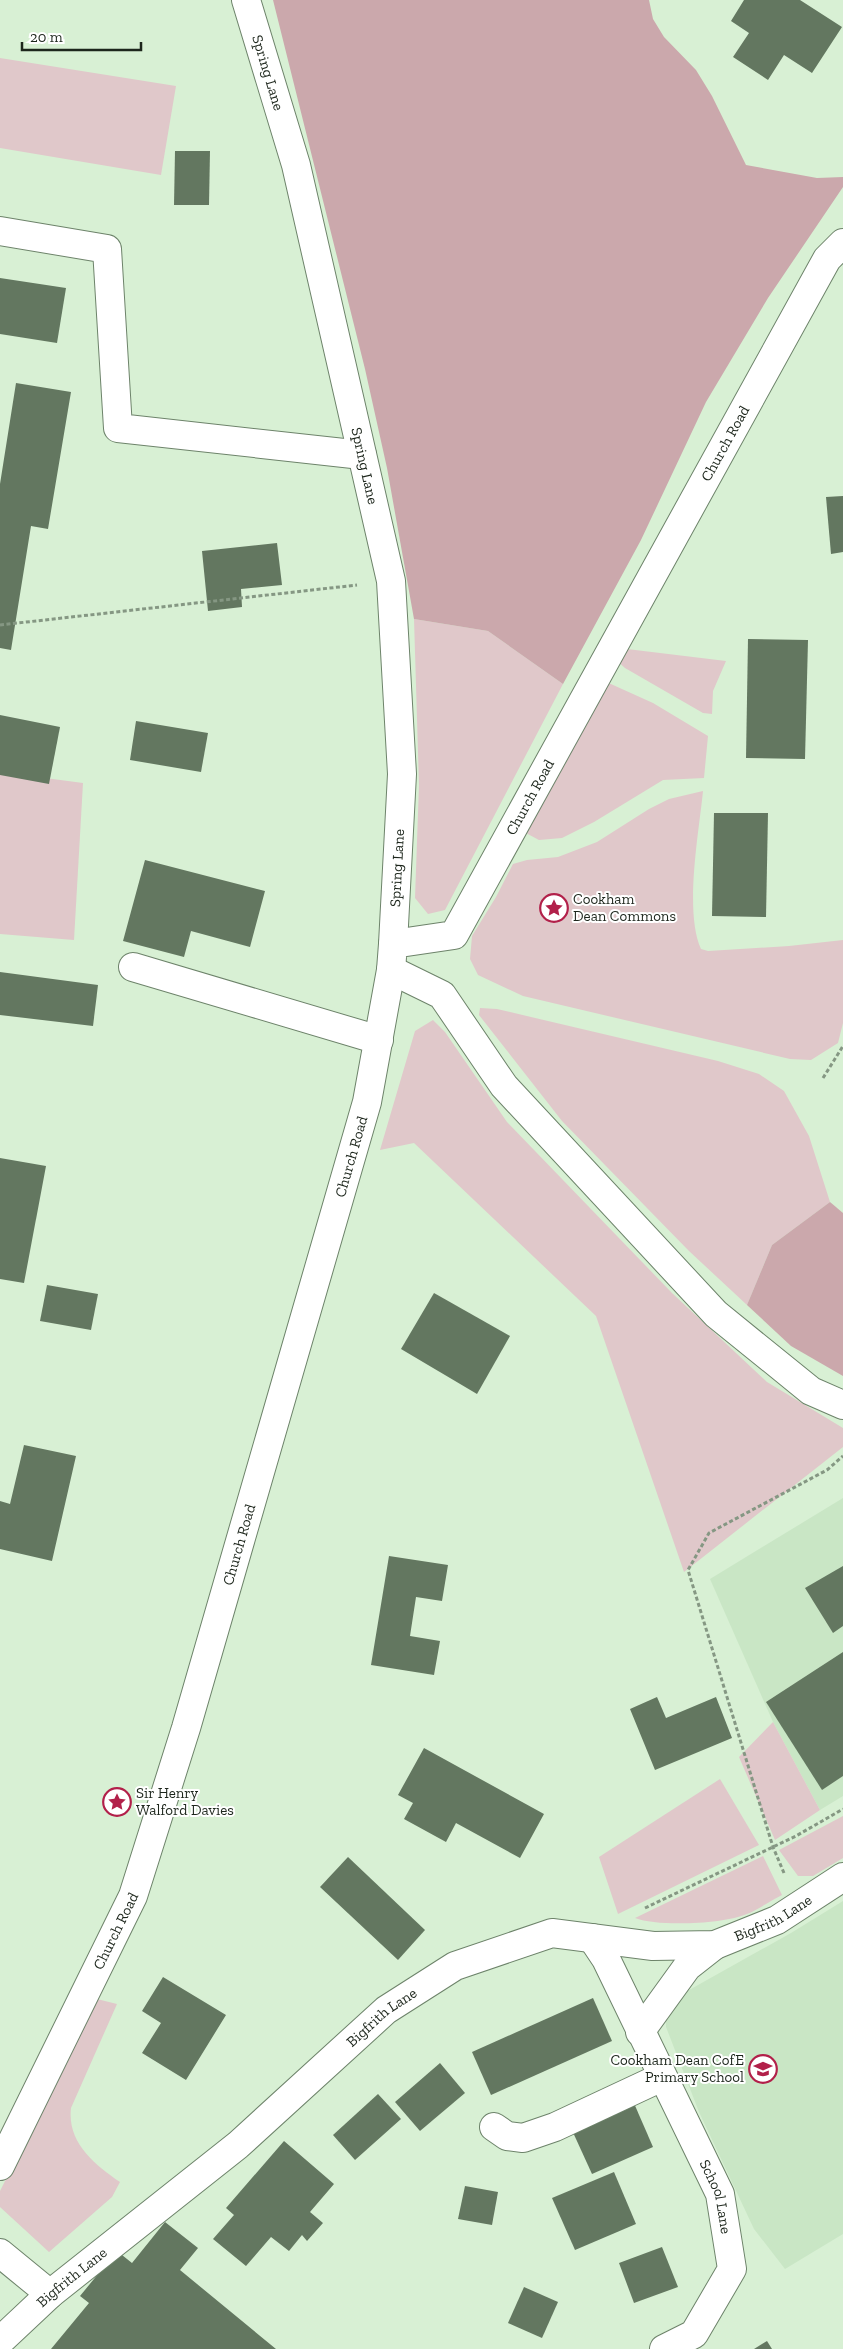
<svg xmlns="http://www.w3.org/2000/svg" width="843" height="2349" font-family="'Zilla Slab',serif">
<style>
.built{fill:#c9e6c5}
.green{fill:#e0c8ca}
.forest{fill:#cba8ac}
.building{fill:#637760}
.lines{fill:none;stroke-linecap:round;stroke-linejoin:round}
.minor-casing{stroke:#6d836a;stroke-width:30}
.path{stroke:#859783;stroke-width:3;stroke-dasharray:4 2.5;stroke-linecap:butt}
.minor{stroke:#fff;stroke-width:28}
.labels{text-anchor:middle;stroke-width:4;stroke-linejoin:round;paint-order:stroke}
.street-label{font-size:15px;fill:#1d261c;stroke:#fff}
.poi-label{font-size:15px;fill:#1d261c;stroke:#fff;text-anchor:start}
</style>
<rect width="100%" height="100%" fill="#d8f0d4"/>
<g class="built">
<polygon points="843,1498 843,1796 820,1810 773,1722 710,1579"/>
<polygon points="843,1901 843,2234 785,2269 754,2229 699,2112 666,2027 666,2014 682,1994 791,1933"/>
</g>
<g class="green">
<polygon points="0,58 176,86 161,175 0,148"/>
<polygon points="414,619 488,631 563,684 445,910 428,914 415,898 419,785"/>
<polygon points="627,649 726,661 713,691 712,714 703,713 625,668 615,659"/>
<polygon points="602,680 653,703 708,736 704,778 663,780 594,822 562,838 539,840 524,832"/>
<polygon points="0,772 83,783 74,940 0,934"/>
<path d="M 703,791 C 699,832 684,912 701,949 L 708,951 L 789,946 L 843,940 L 843,1023 L 838,1043 L 811,1060 L 790,1059 L 523,996 L 478,975 L 470,959 L 472,936 L 496,897 L 513,864 L 527,860 L 558,857 L 597,842 L 649,809 L 669,799 Z"/>
<polygon points="480,1008 497,1009 718,1061 759,1074 784,1091 809,1136 830,1202 772,1245 747,1305 689,1251 562,1121 479,1015"/>
<polygon points="433,1020 445,1032 507,1122 672,1293 767,1382 843,1428 843,1447 684,1572 596,1316 414,1143 380,1150 415,1031"/>
<polygon points="773,1722 820,1810 775,1840 739,1757"/>
<polygon points="720,1779 759,1845 618,1914 599,1857"/>
<polygon points="843,1816 843,1858 813,1876 798,1876 779,1850"/>
<path d="M 763,1856 L 782,1895 C 770,1901 759,1909 747,1914 C 724,1924 658,1927 635,1918 Z"/>
<path d="M 97,1999 L 117,2004 L 71,2108 C 67,2142 94,2164 120,2182 L 112,2197 L 49,2252 L 0,2207 L 0,2191 Z"/>
</g>
<g class="forest">
<polygon points="273,0 649,0 653,19 664,37 696,70 712,96 746,165 817,178 843,177 843,187 768,298 706,402 641,540 563,684 488,631 414,619 387,468 365,369"/>
<polygon points="830,1202 843,1213 843,1376 791,1346 747,1305 772,1245"/>
</g>
<g class="building">
<polygon points="744,0 800,0 842,27 812,73 784,55 768,80 733,57 749,33 731,21"/>
<polygon points="175,151 210,151 209,205 174,205"/>
<polygon points="0,278 66,288 57,343 0,334"/>
<polygon points="16,383 71,392 48,529 31,526 11,650 0,648 0,484"/>
<polygon points="843,496 843,552 831,554 826,497"/>
<polygon points="277,543 282,585 241,589 242,607 208,611 202,551"/>
<polygon points="748,639 808,640 805,759 746,758"/>
<polygon points="0,715 60,727 49,784 0,775"/>
<polygon points="136,721 208,733 201,772 130,760"/>
<polygon points="714,813 768,813 766,917 712,916"/>
<polygon points="145,860 265,891 250,947 191,931 184,957 123,941"/>
<polygon points="0,972 98,985 93,1026 0,1015"/>
<polygon points="0,1158 46,1166 24,1283 0,1279"/>
<polygon points="47,1285 98,1294 91,1330 40,1321"/>
<polygon points="434,1293 510,1336 477,1394 401,1349"/>
<polygon points="24,1445 76,1456 52,1561 0,1549 0,1501 10,1504"/>
<polygon points="389,1556 448,1565 442,1601 416,1597 410,1636 440,1641 434,1675 371,1665"/>
<polygon points="843,1566 843,1626 833,1633 805,1588"/>
<polygon points="843,1652 843,1776 822,1790 766,1702"/>
<polygon points="657,1697 666,1718 716,1697 732,1738 655,1770 630,1709"/>
<polygon points="424,1748 544,1814 520,1858 456,1823 446,1842 404,1819 413,1803 398,1795"/>
<polygon points="348,1857 425,1930 398,1960 320,1887"/>
<polygon points="163,1977 226,2015 186,2080 142,2053 161,2023 142,2011"/>
<polygon points="593,1998 612,2041 491,2095 472,2052"/>
<polygon points="440,2063 465,2093 420,2131 395,2102"/>
<polygon points="378,2094 401,2119 355,2160 333,2135"/>
<polygon points="633,2101 653,2147 592,2174 571,2128"/>
<polygon points="284,2141 334,2184 310,2212 323,2223 307,2241 302,2235 289,2251 271,2237 246,2266 213,2239 234,2215 226,2208"/>
<polygon points="614,2172 636,2224 575,2250 552,2198"/>
<polygon points="465,2186 498,2192 492,2225 458,2219"/>
<polygon points="165,2222 198,2248 180,2270 276,2349 51,2349 89,2303 80,2296 117,2251 132,2263"/>
<polygon points="662,2247 678,2287 634,2303 619,2263"/>
<polygon points="524,2287 558,2302 542,2338 508,2323"/>
<polygon points="767,2341 772,2349 754,2349"/>
</g>
<g class="lines">
<defs>
<g id="minor">
<path id="s1" d="M 246,0 L 296,165 L 391,581 L 402,774 L 393,944"/>
<polyline points="0,231 107,249 118,428 362,455"/>
<polyline points="133,967 379,1040"/>
<polyline points="391,970 442,995 504,1086 716,1314 811,1391 843,1405"/>
<path id="s2" d="M 592,1938 L 606,1959 L 720,2194 L 732,2269 L 694,2334 L 664,2349"/>
<polyline points="640,2032 687,1967 715,1945"/>
<polyline points="494,2127 507,2136 523,2138 555,2127 662,2077"/>
<path id="s3" d="M 0,2166 L 133,1896 L 186,1728 L 367,1102 L 391,970 L 393,944 L 454,935 L 827,259 L 843,243"/>
<polyline points="0,2253 50,2294"/>
<path id="s4" d="M 0,2341 L 50,2294 L 238,2145 L 386,2010 L 455,1966 L 552,1933 L 653,1946 L 715,1945 L 777,1920 L 843,1877"/>
</g>
</defs>
<use href="#minor" class="minor-casing"/>
<g class="path">
<polyline points="0,625 357,585"/>
<polyline points="823,1078 843,1046"/>
<polyline points="784,1873 773,1847 688,1570 709,1533 827,1470 843,1456"/>
<polyline points="645,1908 796,1836 843,1809"/>
</g>
<use href="#minor" class="minor"/>
</g>
<defs>
<symbol id="sight-ring" viewBox="-11 -11 22 22"><circle r="9.5" fill="#fff" stroke="#b2204a" stroke-width="1.5"/><path d="M0-6L1.8-2.2L6-1.7L2.9 1.2L3.7 5.4L0 3.3L-3.7 5.4L-2.9 1.2L-6-1.7L-1.8-2.2Z" fill="#b2204a"/></symbol>
<symbol id="school-ring" viewBox="-11 -11 22 22"><circle r="9.5" fill="#fff" stroke="#b2204a" stroke-width="1.5"/><path d="M0-5L7-2L0 1L-7-2ZM-4 1L0 2.5L4 1V4Q0 6-4 4Z" fill="#b2204a"/></symbol>
</defs>
<g fill-rule="evenodd">
<use href="#sight-ring" x="538" y="892" width="32" height="32"/>
<use href="#sight-ring" x="101" y="1786" width="32" height="32"/>
<use href="#school-ring" x="747" y="2053" width="32" height="32"/>
</g>
<g class="labels">
<g class="street-label">
<text dy="5" stroke="none"><textPath href="#s1" startOffset="76">Spring Lane</textPath></text>
<text dy="5" stroke="none"><textPath href="#s3" startOffset="1912">Church Road</textPath></text>
<text dy="5" stroke="none"><textPath href="#s1" startOffset="481">Spring Lane</textPath></text>
<text dy="5" stroke="none"><textPath href="#s3" startOffset="1508">Church Road</textPath></text>
<text transform="translate(397 868) rotate(-87)" y="5">Spring Lane</text>
<text dy="5" stroke="none"><textPath href="#s3" startOffset="1072">Church Road</textPath></text>
<text dy="5" stroke="none"><textPath href="#s3" startOffset="668">Church Road</textPath></text>
<text dy="5" stroke="none"><textPath href="#s4" startOffset="921">Bigfrith Lane</textPath></text>
<text dy="5" stroke="none"><textPath href="#s3" startOffset="262">Church Road</textPath></text>
<text dy="5" stroke="none"><textPath href="#s4" startOffset="501">Bigfrith Lane</textPath></text>
<text dy="5" stroke="none"><textPath href="#s2" startOffset="288">School Lane</textPath></text>
<text dy="5" stroke="none"><textPath href="#s4" startOffset="96">Bigfrith Lane</textPath></text>
</g>
<g class="poi-label">
<text x="573" y="904">Cookham<tspan x="573" dy="17">Dean Commons</tspan></text>
<text x="136" y="1798">Sir Henry<tspan x="136" dy="17">Walford Davies</tspan></text>
<text x="744" y="2065" text-anchor="end">Cookham Dean CofE<tspan x="744" dy="17">Primary School</tspan></text>
</g>
</g>
<path d="M22 42v8h119v-8" fill="none" stroke="#1d261c" stroke-width="2.5"/>
<text x="30" y="42" font-size="15" fill="#1d261c" stroke="#ffffff" stroke-width="4" paint-order="stroke">20 m</text>
</svg>
